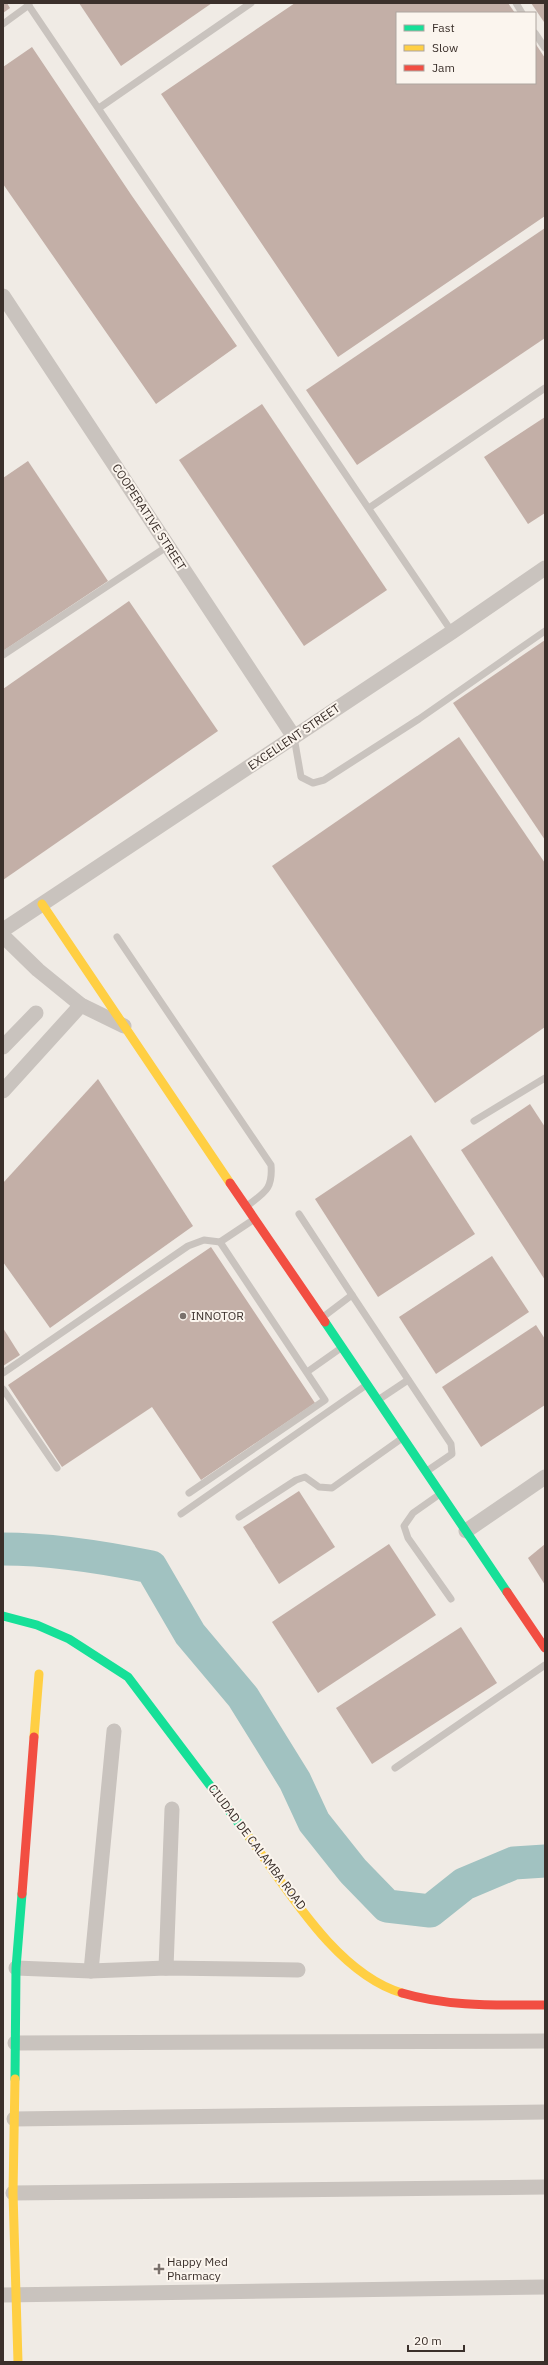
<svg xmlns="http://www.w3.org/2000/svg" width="548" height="2365" font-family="'IBM Plex Sans',sans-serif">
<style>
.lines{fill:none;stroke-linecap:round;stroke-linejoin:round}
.river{stroke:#a1c2c1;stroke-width:33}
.building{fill:#c3afa7}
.lane{stroke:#c9c3be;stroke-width:7}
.street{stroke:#c9c3be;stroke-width:15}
.fast{stroke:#16e098;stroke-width:9}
.slow{stroke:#ffcf43;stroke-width:9}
.jam{stroke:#f24e42;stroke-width:9}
.poi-dot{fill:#7a716c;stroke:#fbf5ee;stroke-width:1.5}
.labels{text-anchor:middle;stroke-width:4;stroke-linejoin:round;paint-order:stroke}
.street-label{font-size:12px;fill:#3b302b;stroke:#fbf5ee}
.poi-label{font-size:12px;fill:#3b302b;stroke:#fbf5ee;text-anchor:start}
</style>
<rect width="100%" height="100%" fill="#f0ebe5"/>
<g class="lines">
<path class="river" d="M 3,1549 C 53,1549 102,1557 151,1567 L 190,1634 L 243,1697 L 295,1781 L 314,1822 L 353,1871 L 387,1906 L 430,1911 L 464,1884 L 514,1863 L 545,1861"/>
</g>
<g class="building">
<polygon points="3,3 7,3 10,8 3,13"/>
<polygon points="79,3 212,3 121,66"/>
<polygon points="295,3 508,3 515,13 397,13 397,83 535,83 535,43 545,58 545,216 338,357 161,94"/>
<polygon points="531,3 545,3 545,21 544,22"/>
<polygon points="32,47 132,196 237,346 156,404 3,184 3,67"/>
<polygon points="545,228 545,338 357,465 306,390"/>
<polygon points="262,404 387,590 304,646 179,460"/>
<polygon points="545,417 545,513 528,524 484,457"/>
<polygon points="28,461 108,581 3,651 3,478"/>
<polygon points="129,601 218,731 3,880 3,689"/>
<polygon points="545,640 545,840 453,703"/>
<polygon points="459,737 545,863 545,1027 435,1103 272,866"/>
<polygon points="98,1079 193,1226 50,1328 3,1262 3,1183"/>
<polygon points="530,1104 545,1127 545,1280 461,1150"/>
<polygon points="411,1135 475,1234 378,1297 315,1199"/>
<polygon points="211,1247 315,1403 201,1480 152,1407 62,1467 8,1385"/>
<polygon points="492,1256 529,1312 436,1374 399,1317"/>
<polygon points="536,1325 545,1339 545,1405 481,1447 442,1387"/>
<polygon points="3,1328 20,1355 3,1366"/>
<polygon points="299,1491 335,1547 279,1584 243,1527"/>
<polygon points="389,1544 436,1615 318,1693 272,1622"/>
<polygon points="545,1544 545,1585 528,1558"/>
<polygon points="461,1627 497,1683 372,1764 336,1708"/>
</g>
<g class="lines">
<g class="lane">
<polyline points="27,3 452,632"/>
<polyline points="516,3 522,13"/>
<polyline points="3,24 29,5"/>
<polyline points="535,33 545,48"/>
<polyline points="99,108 251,3"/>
<polyline points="369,508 545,388"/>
<polyline points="3,655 168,546"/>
<polyline points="294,737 301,777 313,783 324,780 419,719 545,631"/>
<path d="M 117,937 L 271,1165 C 273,1189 265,1192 247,1206"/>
<polyline points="474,1121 545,1078"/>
<polyline points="299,1214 352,1295"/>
<polyline points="323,1317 352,1295 356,1301 451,1444 452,1454 427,1471"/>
<polyline points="307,1372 341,1348"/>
<polyline points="3,1373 188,1246 204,1240 220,1242 253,1220"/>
<polyline points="3,1389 57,1468"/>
<polyline points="378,1400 408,1380"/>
<polyline points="189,1493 325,1400 220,1242"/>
<polyline points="440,1494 413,1513 404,1526 408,1538 451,1599"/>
<polyline points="181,1514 365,1386"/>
<polyline points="239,1517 296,1480 305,1477 319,1487 332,1488 401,1439"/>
<polyline points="395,1768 545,1665"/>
</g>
<g class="street">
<polyline points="3,296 294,737"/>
<polyline points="3,930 452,632 545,568"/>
<polyline points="3,936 38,970 81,1005 124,1026"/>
<polyline points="3,1047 36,1013"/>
<polyline points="3,1091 81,1005"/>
<polyline points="466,1531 545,1477"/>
<polyline points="16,1968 91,1971 166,1968 298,1970"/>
<polyline points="166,1968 172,1809"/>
<polyline points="91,1971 114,1731"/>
<polyline points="15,2043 545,2041"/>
<polyline points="14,2119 545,2112"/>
<polyline points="13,2193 545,2187"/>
<polyline points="3,2295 545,2287"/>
</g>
<g class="fast">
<polyline points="325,1322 507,1592"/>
<polyline points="3,1616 37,1625 69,1639 128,1677 249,1837"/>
<polyline points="15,2079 16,1968 22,1894"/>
</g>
<g class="slow">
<polyline points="42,904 230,1183"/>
<polyline points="34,1737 39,1674"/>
<path d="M 249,1837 C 288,1890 337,1974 402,1993"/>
<polyline points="15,2079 13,2193 18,2362"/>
</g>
<g class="jam">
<polyline points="230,1183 325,1322"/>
<polyline points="507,1592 545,1648"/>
<polyline points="22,1894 34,1737"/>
<path d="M 402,1993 C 449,2007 497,2005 545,2005"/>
</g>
</g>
<g class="poi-dot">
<circle cx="183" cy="1316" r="4"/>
<path d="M157 2263h4v4h4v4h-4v4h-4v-4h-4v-4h4z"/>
</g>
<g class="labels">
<g class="street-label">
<text transform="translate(149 517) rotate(57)" y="4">COOPERATIVE STREET</text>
<text transform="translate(294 737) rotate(-34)" y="4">EXCELLENT STREET</text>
<text transform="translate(257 1847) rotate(53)" y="4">CIUDAD DE CALAMBA ROAD</text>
</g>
<g class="poi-label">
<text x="191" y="1320">INNOTOR</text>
<text x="167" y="2266">Happy Med<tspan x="167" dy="14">Pharmacy</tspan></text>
</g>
</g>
<rect width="548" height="2365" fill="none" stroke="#3b302b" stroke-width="8"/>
<rect x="396" y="12" width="140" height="72" fill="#fbf5ee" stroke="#aea6a0"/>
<rect x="404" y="25" width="20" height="6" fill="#16e098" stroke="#aea6a0"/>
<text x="432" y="32" font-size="12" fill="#3b302b">Fast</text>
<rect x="404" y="45" width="20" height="6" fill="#ffcf43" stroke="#aea6a0"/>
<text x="432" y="52" font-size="12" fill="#3b302b">Slow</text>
<rect x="404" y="65" width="20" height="6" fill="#f24e42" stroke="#aea6a0"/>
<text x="432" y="72" font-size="12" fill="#3b302b">Jam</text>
<path d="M408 2345v6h56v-6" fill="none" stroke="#3b302b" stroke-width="2"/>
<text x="414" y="2345" font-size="12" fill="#3b302b" stroke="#fbf5ee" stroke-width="3" paint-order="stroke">20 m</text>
</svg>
